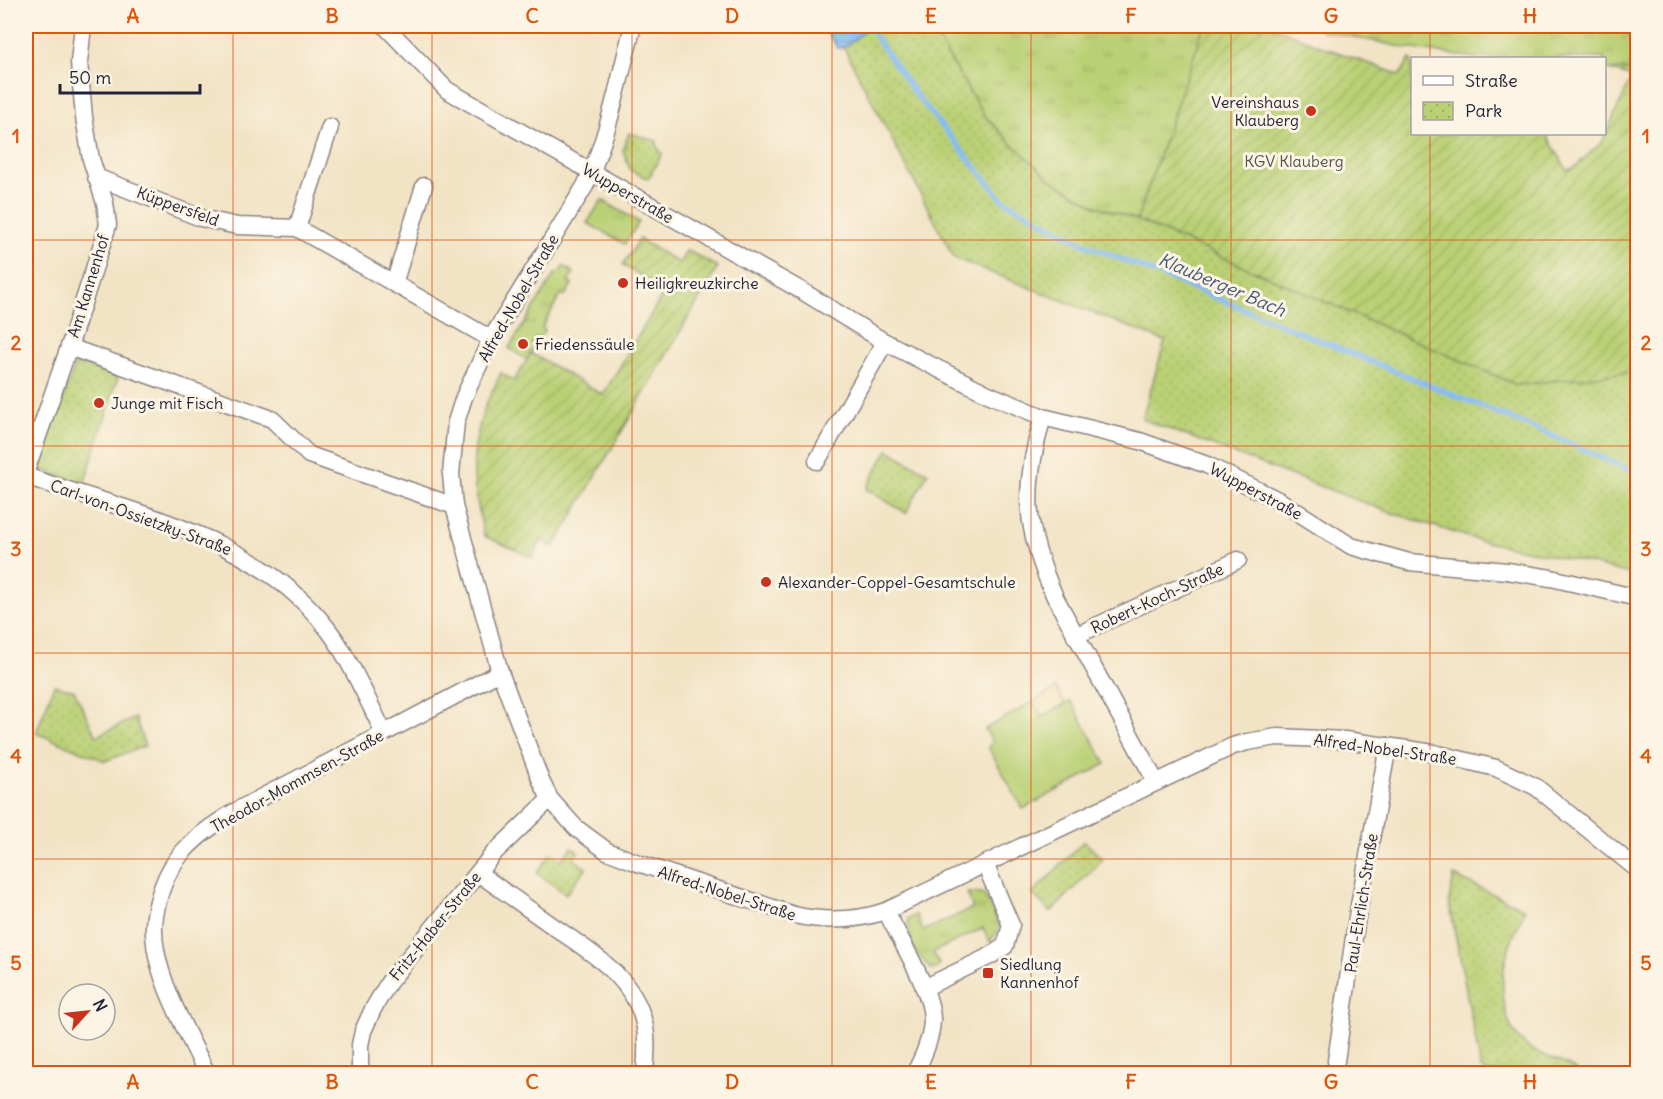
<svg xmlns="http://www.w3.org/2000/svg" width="1663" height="1099" font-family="Delius,sans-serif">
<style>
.grass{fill:url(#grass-tufts);stroke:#6e7958;stroke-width:1.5}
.sand{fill:url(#sand-dots);stroke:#887e6c;stroke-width:1.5}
.park{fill:url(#park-dots);stroke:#6e7958;stroke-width:1.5}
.garden{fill:url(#garden-furrows);stroke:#6e7958;stroke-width:1.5}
.pitch{fill:#bad074;stroke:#6e7958;stroke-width:1.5}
.water{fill:url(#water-rules);stroke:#546f98;stroke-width:1.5}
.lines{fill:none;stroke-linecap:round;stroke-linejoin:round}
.stream{stroke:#86bcf5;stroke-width:5}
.minor-casing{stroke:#8a8280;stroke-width:19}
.minor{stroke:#fff;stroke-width:16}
.grid{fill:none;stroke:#de560e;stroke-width:1.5;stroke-opacity:0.55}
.poi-dot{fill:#c8321e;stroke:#fcf5e5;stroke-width:2}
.labels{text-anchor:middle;stroke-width:6;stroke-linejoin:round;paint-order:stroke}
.poi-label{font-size:16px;fill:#22223b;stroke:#fcf5e5;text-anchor:start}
.park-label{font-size:16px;fill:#50564c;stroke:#fcf5e5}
.street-label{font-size:16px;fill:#22223b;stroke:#fcf5e5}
.water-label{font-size:18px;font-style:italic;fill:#45587c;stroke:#fcf5e5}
.neatline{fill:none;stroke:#de560e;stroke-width:2}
.grid-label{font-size:20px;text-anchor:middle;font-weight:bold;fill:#de560e}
</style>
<defs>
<pattern id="grass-tufts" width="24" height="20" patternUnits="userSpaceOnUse" patternTransform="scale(1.5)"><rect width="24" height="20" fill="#bad074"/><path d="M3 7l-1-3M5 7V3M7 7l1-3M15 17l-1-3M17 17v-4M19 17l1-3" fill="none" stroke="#a0b265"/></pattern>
<pattern id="sand-dots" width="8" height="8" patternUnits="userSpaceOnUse" patternTransform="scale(1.5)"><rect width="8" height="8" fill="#eeda9e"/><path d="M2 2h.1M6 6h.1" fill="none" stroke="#ccbb89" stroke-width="1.8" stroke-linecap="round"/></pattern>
<pattern id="park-dots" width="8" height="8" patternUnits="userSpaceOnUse" patternTransform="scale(1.5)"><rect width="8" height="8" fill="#bad074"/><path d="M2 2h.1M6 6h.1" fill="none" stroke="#a0b265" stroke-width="1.8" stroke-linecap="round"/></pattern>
<pattern id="garden-furrows" width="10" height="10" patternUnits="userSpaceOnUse" patternTransform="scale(1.5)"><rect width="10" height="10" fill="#bad074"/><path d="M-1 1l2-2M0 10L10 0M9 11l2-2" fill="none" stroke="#a0b265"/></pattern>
<pattern id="water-rules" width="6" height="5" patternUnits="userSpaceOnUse" patternTransform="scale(1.5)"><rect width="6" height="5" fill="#86bcf5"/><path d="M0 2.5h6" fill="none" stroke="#73a1d3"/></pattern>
</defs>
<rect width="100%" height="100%" fill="#fcf5e5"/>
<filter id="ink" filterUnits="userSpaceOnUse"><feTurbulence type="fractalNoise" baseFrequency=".0167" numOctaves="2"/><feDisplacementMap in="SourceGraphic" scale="12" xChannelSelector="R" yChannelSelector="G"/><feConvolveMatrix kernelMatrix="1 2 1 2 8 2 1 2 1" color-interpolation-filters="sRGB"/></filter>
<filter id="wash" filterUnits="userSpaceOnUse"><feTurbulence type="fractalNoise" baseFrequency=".008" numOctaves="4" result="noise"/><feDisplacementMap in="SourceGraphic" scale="24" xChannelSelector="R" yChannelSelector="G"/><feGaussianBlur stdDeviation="1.35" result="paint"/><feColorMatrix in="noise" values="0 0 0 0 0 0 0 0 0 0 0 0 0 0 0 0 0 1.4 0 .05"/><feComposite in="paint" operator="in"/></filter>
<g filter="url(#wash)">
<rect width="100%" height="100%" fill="#f2e3c5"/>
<g class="grass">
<polygon points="930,26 1204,26 1137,220 1094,205 1051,180 1011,143 983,114"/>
<polygon points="1312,26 1637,26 1637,70 1605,70 1604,58 1475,58 1407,48 1324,31"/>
<polygon points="602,200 639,222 625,244 587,223"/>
<polygon points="563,266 574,273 568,282 572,284 565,296 561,294 542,328 545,330 539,339 536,338 532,343 536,345 527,360 509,348 555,274 560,272"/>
<path d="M 967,893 L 984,894 L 1000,927 L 990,942 L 983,928 L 933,952 L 940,966 L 932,970 C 913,952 909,945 908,919 L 916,915 L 923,931 L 973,908 Z"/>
</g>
<polygon class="sand" points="1056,688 1065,704 1042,717 1033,702"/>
<g class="park">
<polygon points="823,26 930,26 983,114 1011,143 1051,180 1094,205 1137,220 1517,385 1631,372 1637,374 1637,576 1588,563 1481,541 1386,511 1142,419 1165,341 954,258 844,48 838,48"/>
<polygon points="629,133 657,141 657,147 662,154 648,179 630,170 623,150"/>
<polygon points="76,363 118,377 84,484 38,468"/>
<polygon points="888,450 928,473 906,513 866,489"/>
<polygon points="54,685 74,690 96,736 135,718 145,746 105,761 36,733"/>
<polygon points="1084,841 1103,859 1051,912 1032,894"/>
<polygon points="572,847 578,852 574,859 586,868 566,894 537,873 551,853 561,860"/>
<path d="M 1454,876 L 1525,909 C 1519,925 1509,943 1505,961 C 1500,988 1502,1028 1527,1046 C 1543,1058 1563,1059 1580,1073 L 1487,1073 L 1481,1069 L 1449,901 Z"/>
</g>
<g class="garden">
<polygon points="1204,26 1272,26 1315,44 1400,75 1410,59 1412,60 1412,134 1546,134 1567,170 1575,167 1602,142 1632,77 1609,70 1637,70 1637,374 1631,372 1517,385 1137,220"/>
<path d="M 639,239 L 679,263 L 687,250 L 718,267 L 554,547 L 542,540 L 532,557 L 484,536 C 479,510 472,483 474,457 C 475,439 480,423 485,406 L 487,406 L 486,404 L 501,373 L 514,381 L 531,353 L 603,395 L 665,291 L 623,265 Z"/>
</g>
<polygon class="pitch" points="1071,701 1106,764 1023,809 988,747 993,743 985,729 1033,702 1042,717"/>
<polygon class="water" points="823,26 871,26 844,47 838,48"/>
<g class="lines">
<polyline class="stream" points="868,26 916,95 1003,200 1082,243 1546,433 1638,474"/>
</g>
</g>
<g filter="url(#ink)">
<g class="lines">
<defs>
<g id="minor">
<polyline points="385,26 447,90 802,291 885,342 988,394 1043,417 1140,441 1207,465 1280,501 1351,546 1409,562 1507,571 1551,578 1638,598"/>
<path d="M 633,26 C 619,79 609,136 585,186 L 491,339 L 464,397 L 456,422 L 451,474 L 454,506 L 500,672 L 541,781 L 550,799 L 576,828 L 607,851 L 638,863 L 794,915 C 825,922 856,921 886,911 L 1233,746 L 1247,742 L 1277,737 L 1345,740 L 1434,753 L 1496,768 L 1536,787 L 1638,870"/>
<polyline points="96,177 201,218 237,226 297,228 491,339"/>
<polyline points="297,228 330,127"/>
<polyline points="394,284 424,186"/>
<polyline points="69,347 272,419 309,455 454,506"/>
<path d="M 1043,417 C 1022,489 1024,528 1055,597 L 1156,782"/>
<polyline points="817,461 885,342"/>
<polyline points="26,471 69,347 108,225 105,203 91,159 84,117 79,62 83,26"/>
<path d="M 26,476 C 136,515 264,536 335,639 C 354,668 368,701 384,733"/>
<polyline points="1075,636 1238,560"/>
<path d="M 478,873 C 502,890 526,907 550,924 C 587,950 633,975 644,1023 C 648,1039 646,1057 645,1074"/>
<path d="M 886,911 C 899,938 933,992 932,1021 C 931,1039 923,1058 914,1074"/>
<polyline points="924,988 990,956 1005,946 1011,925 985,864"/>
<polyline points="1336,1061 1357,917 1388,746"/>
<path d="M 207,1074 C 187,1030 152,974 154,925 C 156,900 165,873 181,854 C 211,819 260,799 299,778 C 366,742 433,707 500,672"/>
<polyline points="360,1074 360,1045 363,1031 373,1009 389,982 494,853 550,799"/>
</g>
</defs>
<use href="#minor" class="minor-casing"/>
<use href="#minor" class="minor"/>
</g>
</g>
<path class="grid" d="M 233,26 L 233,1074M 432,26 L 432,1074M 632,26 L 632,1074M 832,26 L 832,1074M 1031,26 L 1031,1074M 1231,26 L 1231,1074M 1430,26 L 1430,58M 1430,134 L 1430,1074M 26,240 L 1638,240M 26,446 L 1638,446M 26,653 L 1638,653M 26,859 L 1638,859"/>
<g class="poi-dot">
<circle cx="1311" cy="111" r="6"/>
<circle cx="623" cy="283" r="6"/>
<circle cx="523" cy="344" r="6"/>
<circle cx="99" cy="403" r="6"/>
<circle cx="766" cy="582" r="6"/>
<rect x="982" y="967" width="12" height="12" rx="3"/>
</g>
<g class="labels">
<g class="poi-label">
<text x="1299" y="108" text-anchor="end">Vereinshaus<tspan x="1299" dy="18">Klauberg</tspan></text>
<text x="635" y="289">Heiligkreuzkirche</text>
<text x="535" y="350">Friedenssäule</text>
<text x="111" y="409">Junge mit Fisch</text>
<text x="778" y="588">Alexander-Coppel-Gesamtschule</text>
<text x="1000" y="970">Siedlung<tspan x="1000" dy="18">Kannenhof</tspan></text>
</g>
<g class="park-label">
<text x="1294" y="167">KGV Klauberg</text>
</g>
<g class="street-label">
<text transform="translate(628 193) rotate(30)" y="6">Wupperstraße</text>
<text transform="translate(178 206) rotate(20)" y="6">Küppersfeld</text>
<text transform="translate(88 286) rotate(-73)" y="6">Am Kannenhof</text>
<text transform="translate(518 298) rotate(-60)" y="6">Alfred-Nobel-Straße</text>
<text transform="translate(1256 491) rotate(28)" y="6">Wupperstraße</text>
<text transform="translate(141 517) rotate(20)" y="6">Carl-von-Ossietzky-Straße</text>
<text transform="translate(1157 598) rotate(-25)" y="6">Robert-Koch-Straße</text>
<text transform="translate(1385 749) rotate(8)" y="6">Alfred-Nobel-Straße</text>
<text transform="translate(297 781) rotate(-29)" y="6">Theodor-Mommsen-Straße</text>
<text transform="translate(727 893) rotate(18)" y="6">Alfred-Nobel-Straße</text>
<text transform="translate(1361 903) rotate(-81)" y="6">Paul-Ehrlich-Straße</text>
<text transform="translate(435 926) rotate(-51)" y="6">Fritz-Haber-Straße</text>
</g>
<g class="water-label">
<text transform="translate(1222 285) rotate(23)" y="6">Klauberger Bach</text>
</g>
</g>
<rect width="1663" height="1099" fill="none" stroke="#fcf5e5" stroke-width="66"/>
<rect x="1411" y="57" width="195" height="78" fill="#fcf5e5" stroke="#a5a1a1" stroke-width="1.5"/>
<rect x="1423" y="76" width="30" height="9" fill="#ffffff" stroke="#a5a1a1" stroke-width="1.5"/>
<text x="1465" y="87" font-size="18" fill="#22223b">Straße</text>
<rect x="1423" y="102" width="30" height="18" fill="url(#park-dots)" stroke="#a5a1a1" stroke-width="1.5"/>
<text x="1465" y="117" font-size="18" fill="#22223b">Park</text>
<g transform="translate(87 1012) rotate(63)"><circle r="28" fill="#fcf5e5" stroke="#a5a1a1" stroke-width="1.5"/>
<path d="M0-4.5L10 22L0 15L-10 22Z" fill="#c8321e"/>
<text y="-9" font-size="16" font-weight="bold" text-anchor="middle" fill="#22223b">N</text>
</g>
<path d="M60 84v9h140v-9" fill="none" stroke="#22223b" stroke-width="3"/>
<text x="69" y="84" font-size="18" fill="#22223b" stroke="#fcf5e5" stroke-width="4.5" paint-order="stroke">50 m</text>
<rect x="33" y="33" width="1597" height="1033" class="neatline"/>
<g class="grid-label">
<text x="133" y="23">A</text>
<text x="332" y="23">B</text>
<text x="532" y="23">C</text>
<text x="732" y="23">D</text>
<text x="931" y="23">E</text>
<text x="1131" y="23">F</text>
<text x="1331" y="23">G</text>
<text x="1530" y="23">H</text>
<text x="16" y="143">1</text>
<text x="1646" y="143">1</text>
<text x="16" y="350">2</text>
<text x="1646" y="350">2</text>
<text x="16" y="556">3</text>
<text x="1646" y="556">3</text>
<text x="16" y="763">4</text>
<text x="1646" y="763">4</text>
<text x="16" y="970">5</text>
<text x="1646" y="970">5</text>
<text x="133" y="1089">A</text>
<text x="332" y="1089">B</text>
<text x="532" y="1089">C</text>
<text x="732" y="1089">D</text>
<text x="931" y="1089">E</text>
<text x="1131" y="1089">F</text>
<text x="1331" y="1089">G</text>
<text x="1530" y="1089">H</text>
</g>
</svg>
